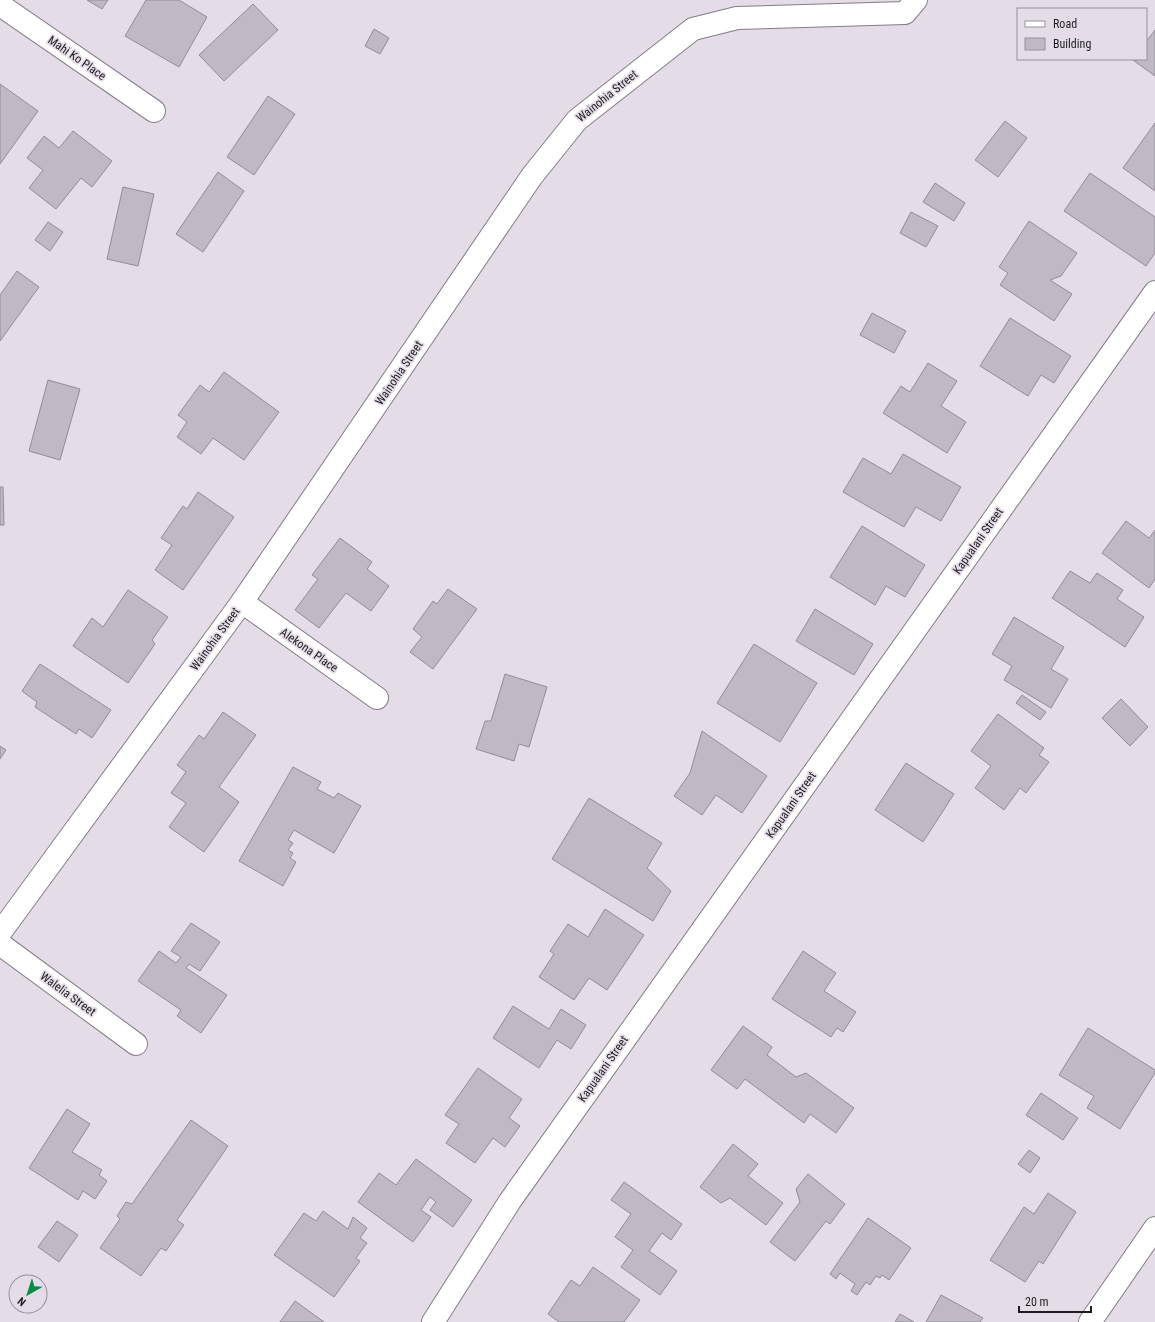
<svg xmlns="http://www.w3.org/2000/svg" width="1155" height="1322" font-family="'Roboto Condensed',sans-serif">
<style>
.building{fill:#c0b9c4;stroke:#938c97}
.lines{fill:none;stroke-linecap:round;stroke-linejoin:round}
.minor-casing{stroke:#847d88;stroke-width:24}
.minor{stroke:#fff;stroke-width:22}
.labels{text-anchor:middle;stroke-width:3.5;stroke-linejoin:round;paint-order:stroke}
.street-label{font-size:12px;fill:#1e1c20;stroke:#e4dde8}
</style>
<rect width="100%" height="100%" fill="#e4dde8"/>
<g class="building">
<polygon points="87,0 108,0 102,9"/>
<polygon points="146,0 179,0 207,17 179,67 125,36"/>
<polygon points="253,4 278,30 224,81 199,55"/>
<polygon points="374,29 389,38 380,54 365,46"/>
<polygon points="1155,30 1155,76 1133,60 1146,59 1146,42"/>
<polygon points="0,84 38,111 0,164"/>
<polygon points="268,96 295,114 254,175 227,157"/>
<polygon points="1005,121 1027,138 998,177 975,160"/>
<polygon points="1155,123 1155,191 1123,168"/>
<polygon points="73,131 112,161 92,187 81,178 56,209 29,188 43,170 27,158 44,136 59,148"/>
<polygon points="218,172 244,191 203,252 176,234"/>
<polygon points="1090,173 1155,217 1155,253 1146,266 1064,211"/>
<polygon points="935,183 965,203 954,221 923,202"/>
<polygon points="123,187 154,194 138,266 107,259"/>
<polygon points="911,212 938,226 926,247 900,233"/>
<polygon points="1029,221 1077,253 1061,276 1050,280 1072,294 1054,321 1000,285 1008,273 999,267"/>
<polygon points="48,222 63,232 50,251 35,240"/>
<polygon points="17,271 39,287 0,341 0,295"/>
<polygon points="872,313 906,331 894,353 860,335"/>
<polygon points="1010,318 1071,356 1054,383 1041,375 1028,396 980,366"/>
<polygon points="928,363 957,381 941,406 966,422 947,453 883,413 901,386 910,392"/>
<polygon points="224,372 279,412 244,460 213,438 201,454 177,437 187,422 178,415 200,385 209,392"/>
<polygon points="48,380 80,389 60,460 29,451"/>
<polygon points="903,454 961,487 941,521 916,507 904,527 843,492 863,458 891,474"/>
<polygon points="0,487 3,487 4,525 0,525"/>
<polygon points="198,492 234,517 183,590 155,570 172,545 161,538 183,506 187,509"/>
<polygon points="1126,521 1149,538 1155,530 1155,579 1149,588 1102,553"/>
<polygon points="862,526 925,565 905,597 886,586 875,605 830,577"/>
<polygon points="340,538 372,562 367,569 389,586 371,611 346,593 319,628 295,610 318,579 312,575"/>
<polygon points="1070,571 1090,583 1097,573 1123,590 1117,599 1144,617 1125,647 1052,598"/>
<polygon points="448,589 477,609 433,669 410,652 422,637 413,629 433,601 437,604"/>
<polygon points="128,590 168,617 152,640 155,644 128,683 73,646 92,618 103,627"/>
<polygon points="815,609 873,644 854,675 796,641"/>
<polygon points="1014,617 1064,647 1051,669 1068,679 1051,708 1004,680 1012,666 992,654"/>
<polygon points="754,644 817,683 780,742 717,703"/>
<polygon points="40,664 111,710 92,738 79,729 76,734 35,707 37,702 22,691"/>
<polygon points="505,674 547,687 529,747 519,744 514,761 476,749 485,721 491,721"/>
<polygon points="1022,695 1046,712 1040,720 1016,703"/>
<polygon points="1121,699 1148,727 1130,746 1102,718"/>
<polygon points="223,712 256,735 219,787 239,802 204,852 169,827 186,803 171,793 186,772 177,765 199,735 204,739"/>
<polygon points="998,714 1044,748 1039,755 1049,762 1026,793 1020,788 1004,810 975,788 991,766 971,751"/>
<polygon points="702,731 767,776 742,813 716,795 702,815 674,796 690,773"/>
<polygon points="0,746 6,750 0,759"/>
<polygon points="906,763 954,794 923,842 875,810"/>
<polygon points="293,767 321,782 317,789 334,798 338,793 361,806 334,853 294,830 288,840 293,843 288,850 293,853 290,858 296,862 283,886 239,861"/>
<polygon points="589,798 662,843 647,868 671,891 653,921 552,859"/>
<polygon points="605,909 644,935 607,990 589,978 574,1000 539,977 554,954 550,951 568,924 588,937"/>
<polygon points="191,923 220,942 200,971 189,964 186,968 227,995 201,1033 177,1016 181,1010 138,981 159,951 176,963 181,957 171,951"/>
<polygon points="803,951 836,973 824,991 856,1012 843,1032 837,1028 831,1037 772,999"/>
<polygon points="513,1006 549,1029 561,1009 586,1025 571,1049 557,1040 539,1068 493,1038"/>
<polygon points="743,1026 772,1047 767,1055 796,1077 806,1073 854,1108 836,1133 810,1114 804,1123 745,1079 737,1089 711,1070"/>
<polygon points="1088,1028 1155,1070 1155,1073 1120,1129 1087,1108 1094,1096 1059,1075"/>
<polygon points="478,1068 522,1099 509,1118 520,1126 505,1147 493,1138 475,1163 446,1143 459,1124 445,1115"/>
<polygon points="1041,1093 1078,1118 1063,1140 1026,1115"/>
<polygon points="67,1109 90,1124 72,1152 102,1170 99,1175 107,1181 95,1199 83,1191 78,1200 29,1168"/>
<polygon points="191,1120 228,1146 177,1220 184,1225 166,1251 161,1248 141,1276 100,1248 120,1219 117,1216 126,1202 132,1204"/>
<polygon points="733,1144 758,1164 748,1176 783,1203 766,1225 730,1198 721,1203 700,1187"/>
<polygon points="1029,1150 1040,1158 1030,1173 1018,1164"/>
<polygon points="416,1159 472,1200 453,1227 430,1210 436,1202 430,1197 421,1210 431,1217 413,1242 358,1202 379,1173 396,1185"/>
<polygon points="808,1174 845,1204 830,1224 826,1221 795,1261 770,1242 800,1202 796,1189"/>
<polygon points="624,1182 682,1224 671,1240 662,1233 649,1251 677,1271 660,1295 621,1267 633,1250 615,1237 631,1214 611,1200"/>
<polygon points="1048,1193 1076,1212 1043,1264 1039,1261 1025,1282 990,1260 1024,1207 1034,1214"/>
<polygon points="323,1211 348,1229 353,1217 367,1228 360,1238 367,1243 356,1258 360,1261 334,1297 274,1255 304,1213 316,1221"/>
<polygon points="868,1218 911,1248 889,1280 882,1275 880,1278 876,1276 870,1285 866,1282 857,1295 851,1291 855,1284 840,1273 836,1279 830,1274"/>
<polygon points="57,1221 78,1235 59,1262 38,1247"/>
<polygon points="593,1267 640,1300 624,1322 559,1322 548,1314 571,1280 580,1286"/>
<polygon points="941,1295 983,1318 980,1322 926,1322"/>
<polygon points="295,1301 324,1322 280,1322"/>
<polygon points="900,1314 914,1322 895,1322"/>
</g>
<g class="lines">
<defs>
<g id="minor">
<polyline points="0,5 154,111"/>
<polyline points="242,602 377,698"/>
<polyline points="0,933 242,602 532,176 577,120 693,29 737,18 905,13 916,0"/>
<polyline points="0,944 136,1044"/>
<polyline points="433,1322 510,1201 1155,292"/>
<polyline points="1090,1322 1155,1228"/>
</g>
</defs>
<use href="#minor" class="minor-casing"/>
<use href="#minor" class="minor"/>
</g>
<g class="labels">
<g class="street-label">
<text transform="translate(77 58) rotate(35)" y="4">Mahi Ko Place</text>
<text transform="translate(607 96) rotate(-39)" y="4">Wainohia Street</text>
<text transform="translate(399 373) rotate(-56)" y="4">Wainohia Street</text>
<text transform="translate(978 541) rotate(-55)" y="4">Kapualani Street</text>
<text transform="translate(215 639) rotate(-54)" y="4">Wainohia Street</text>
<text transform="translate(309 650) rotate(35)" y="4">Alekona Place</text>
<text transform="translate(791 805) rotate(-55)" y="4">Kapualani Street</text>
<text transform="translate(68 994) rotate(36)" y="4">Walelia Street</text>
<text transform="translate(603 1069) rotate(-55)" y="4">Kapualani Street</text>
</g>
</g>
<rect x="1017" y="8" width="130" height="52" fill="#e4dde8" stroke="#959098"/>
<rect x="1025" y="21" width="20" height="6" fill="#ffffff" stroke="#959098"/>
<text x="1053" y="28" font-size="12" fill="#1e1c20">Road</text>
<rect x="1025" y="38" width="20" height="12" fill="#c0b9c4" stroke="#959098"/>
<text x="1053" y="48" font-size="12" fill="#1e1c20">Building</text>
<g transform="translate(28 1294) rotate(219)"><circle r="19" fill="#e4dde8" stroke="#959098"/>
<path d="M0-3L7 15L0 10L-7 15Z" fill="#078b47"/>
<text y="-6" font-size="11" font-weight="bold" text-anchor="middle" fill="#1e1c20">N</text>
</g>
<path d="M1019 1306v6h72v-6" fill="none" stroke="#1e1c20" stroke-width="2"/>
<text x="1025" y="1306" font-size="12" fill="#1e1c20" stroke="#e4dde8" stroke-width="3" paint-order="stroke">20 m</text>
</svg>
